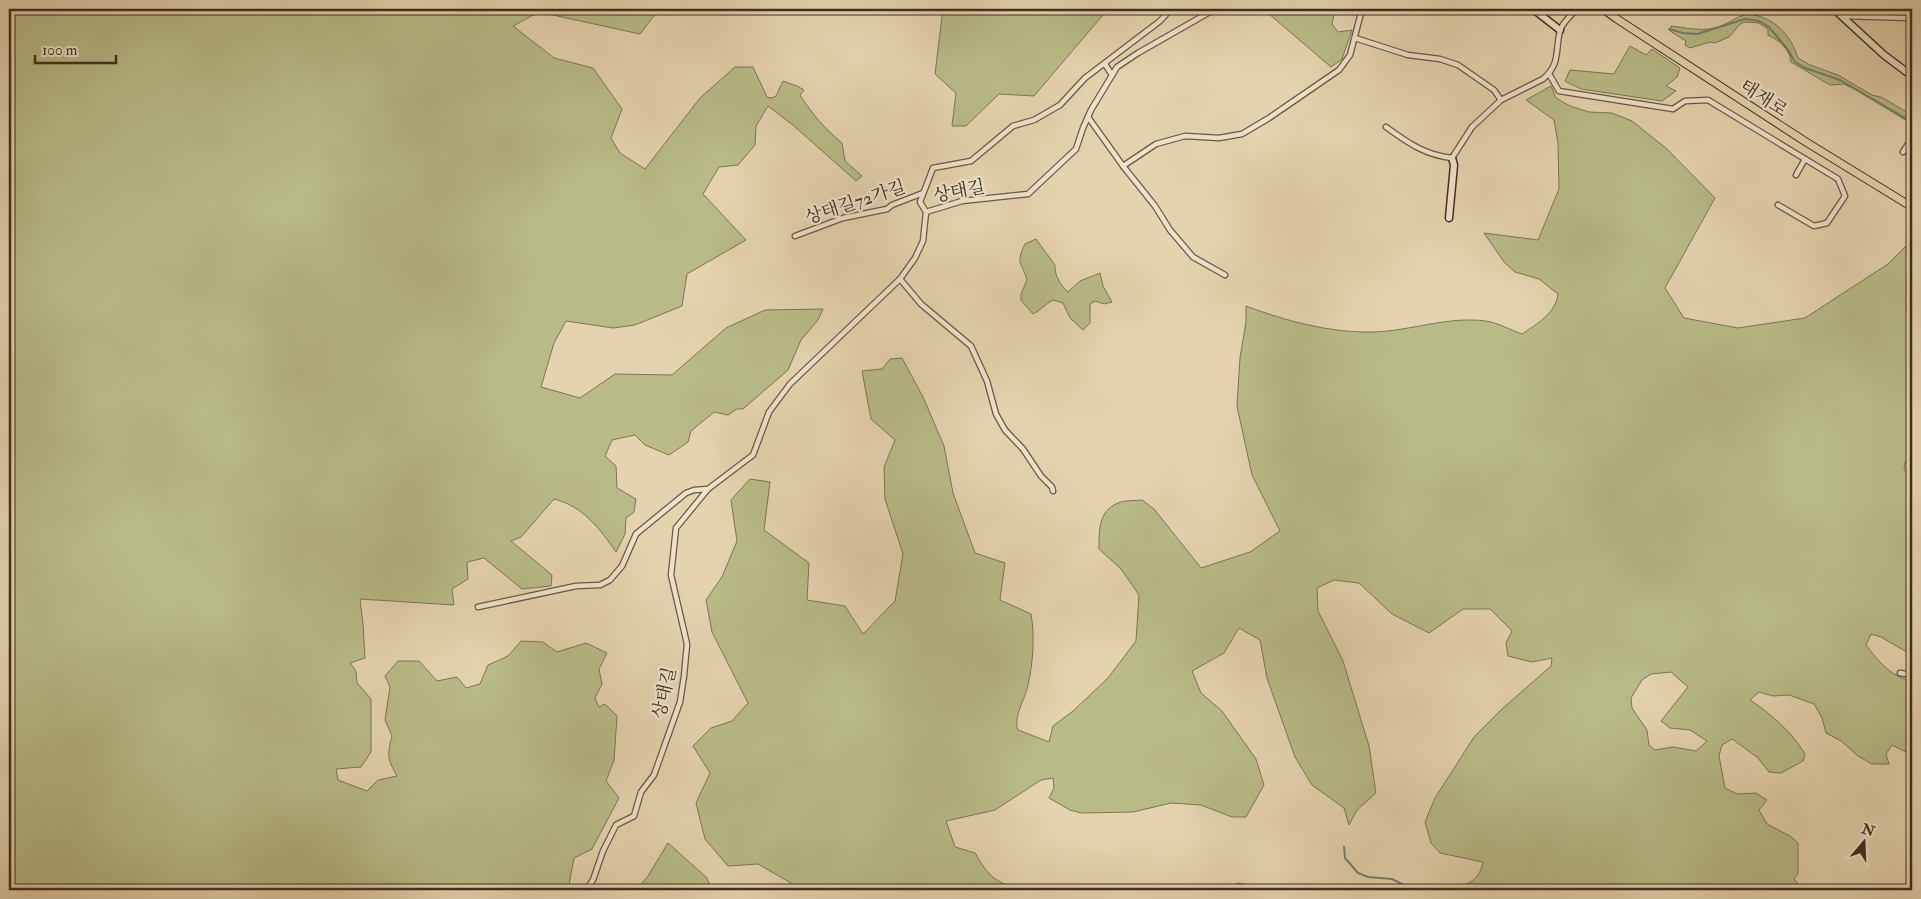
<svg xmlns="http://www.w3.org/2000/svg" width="1921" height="899" font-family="'IM FELL Double Pica','Noto Serif KR',serif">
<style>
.green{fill:#b8bb88;stroke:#7c7553;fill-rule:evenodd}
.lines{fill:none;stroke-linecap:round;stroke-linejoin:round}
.stream{stroke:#74826f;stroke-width:2}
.street-casing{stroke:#695842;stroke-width:7}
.secondary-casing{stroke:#402f1e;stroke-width:9}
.primary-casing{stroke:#402f1e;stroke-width:9}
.street{stroke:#eee2cb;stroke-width:4.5}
.secondary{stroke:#eee2cb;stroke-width:6}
.primary{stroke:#e5d3af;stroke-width:7}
.labels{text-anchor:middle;stroke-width:4.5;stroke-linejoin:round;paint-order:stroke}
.street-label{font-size:18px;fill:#402f1e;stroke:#eee2cb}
</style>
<rect width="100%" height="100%" fill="#e5d3af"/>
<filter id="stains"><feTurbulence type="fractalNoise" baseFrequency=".004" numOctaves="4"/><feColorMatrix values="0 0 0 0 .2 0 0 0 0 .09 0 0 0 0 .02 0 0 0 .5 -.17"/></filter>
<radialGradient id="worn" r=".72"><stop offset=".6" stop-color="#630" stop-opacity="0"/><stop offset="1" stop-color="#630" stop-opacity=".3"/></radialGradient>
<g class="green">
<path d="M 9,9 L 659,9 L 640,34 L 539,12 L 513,26 L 554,58 L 593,68 L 622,109 L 611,138 L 620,153 L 645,169 L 700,98 L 735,67 L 753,67 L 767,97 L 772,98 L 776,96 L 783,81 L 797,86 L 804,90 L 800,95 C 812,114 825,129 842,143 L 845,161 L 862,176 L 856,181 L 794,126 L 768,106 L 756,126 L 755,145 L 738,165 L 719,167 L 703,194 L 746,240 L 687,274 L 682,306 L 635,325 L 613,328 L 566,321 L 554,343 L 541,387 L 580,398 L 615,374 L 672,375 L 726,328 L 765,310 L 823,309 L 818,320 L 801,340 L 788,370 L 743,409 L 737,409 L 728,415 L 714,412 L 691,431 L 688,442 L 669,455 L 645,445 L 635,435 L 612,440 L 605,456 L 616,466 L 617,488 L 636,499 L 634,512 L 626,518 L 625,534 L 616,552 C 600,529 583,506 554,499 L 521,537 L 511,541 L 552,575 L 551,586 L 522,589 L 484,558 L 467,562 L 468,579 L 452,589 L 454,605 L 360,599 L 363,624 L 365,658 L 350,663 L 356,671 L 357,683 L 371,699 L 371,752 L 361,767 L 336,769 L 338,780 L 367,791 L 378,780 L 397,776 C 387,758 387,756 392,736 L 385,720 L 390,687 L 385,676 L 398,661 L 419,661 L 437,681 L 457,677 L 466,688 L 480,684 L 488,665 L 508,656 L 521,641 L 543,642 L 557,652 L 586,643 L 607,653 L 599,669 L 602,684 L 595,698 L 599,707 L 605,704 L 617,716 L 614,760 L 606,781 L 619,798 L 592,849 L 574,858 L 568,890 L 9,890 Z"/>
<polygon points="943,9 1108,9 1034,96 999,94 966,126 952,126 956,93 935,74"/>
<polygon points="1268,9 1335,9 1332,24 1338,32 1352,30 1342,59 1331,67 1269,14"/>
<path d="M 1749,14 C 1774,17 1791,35 1798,58 L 1810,65 L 1838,75 L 1872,95 L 1881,97 L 1912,115 L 1912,124 L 1856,90 L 1844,84 L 1830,85 L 1791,62 C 1790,49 1779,40 1768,35 L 1768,29 L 1759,23 L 1745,22 L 1740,24 L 1729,37 L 1715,43 L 1710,42 L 1690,48 L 1685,45 L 1686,41 L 1670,31 L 1671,26 C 1688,28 1706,33 1723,25 C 1734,20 1736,17 1749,14 Z"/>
<polygon points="1630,46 1646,55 1652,49 1680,68 1677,77 1666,86 1676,91 1662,101 1581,89 1565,81 1570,70 1614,74"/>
<path d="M 1551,86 L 1556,98 L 1570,106 L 1589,112 L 1612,113 L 1632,121 L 1667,149 L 1715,198 L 1665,288 L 1684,318 L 1738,328 L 1805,318 L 1888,264 L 1912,240 L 1912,458 L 1905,462 L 1904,470 L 1912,478 L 1912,655 L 1881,637 L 1871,634 L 1866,645 C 1878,661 1891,677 1912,681 L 1912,755 L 1892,745 L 1886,754 L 1889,764 L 1872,764 L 1858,756 L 1841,741 L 1826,733 L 1822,718 L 1814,704 L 1789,695 L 1773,696 L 1759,692 L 1750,700 C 1771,714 1792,732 1805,754 L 1803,761 L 1781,773 L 1769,772 L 1757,757 L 1732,739 L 1722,745 L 1719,756 L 1725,788 L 1737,794 L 1756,793 L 1767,800 L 1759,810 L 1767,824 L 1790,836 L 1798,843 L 1798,874 L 1794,879 L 1799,885 L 1808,890 L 1457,890 L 1456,888 C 1472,882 1479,880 1483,862 L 1440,853 L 1431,843 L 1425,822 L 1435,798 L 1474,737 L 1502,709 L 1551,666 L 1552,658 L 1532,662 L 1508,656 L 1506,643 L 1512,631 L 1490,609 L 1463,609 L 1429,633 L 1392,614 L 1359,583 L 1334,580 L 1317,588 L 1318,611 L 1343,661 L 1369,746 L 1376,793 L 1357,810 L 1349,825 L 1344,808 L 1312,785 L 1295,757 L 1267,678 L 1260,640 L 1239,628 L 1224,653 L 1192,671 L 1201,693 L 1222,711 L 1256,759 L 1264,785 L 1246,817 L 1232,817 L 1201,805 L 1171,803 L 1133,812 L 1081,813 L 1070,810 L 1049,798 L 1054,788 L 1053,778 L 1041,780 L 995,810 L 946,821 L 955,847 L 975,853 C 989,877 994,881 1020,890 L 784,890 L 791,883 L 758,864 L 728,866 L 705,839 L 696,803 L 710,773 L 693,746 L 711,728 L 732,721 L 748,703 L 712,632 L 706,600 L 722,577 L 737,541 L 731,500 L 750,479 L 770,482 L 764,530 L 809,563 L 807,600 L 845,606 L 863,634 L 895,601 L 903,554 L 885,499 L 884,467 L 895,440 L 871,419 L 862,371 L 882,369 L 890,359 L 902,358 L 923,397 L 944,446 L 953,493 L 975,553 L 1005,563 L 1000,600 L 1031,614 C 1035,636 1033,663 1028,685 C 1025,700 1013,716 1018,730 L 1049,742 L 1053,726 L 1073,711 L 1108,678 L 1136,641 L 1139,595 L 1121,569 L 1099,549 C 1099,532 1098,511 1118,503 C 1124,500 1135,501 1142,500 L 1154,509 L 1201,568 L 1250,552 L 1280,531 L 1252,475 L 1237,406 L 1240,358 L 1246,322 L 1246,306 C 1286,321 1330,333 1373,332 C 1411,331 1447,316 1486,321 C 1498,323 1511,330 1522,334 C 1537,324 1556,313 1558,294 L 1539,279 L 1515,272 L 1504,262 L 1484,233 L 1538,240 L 1559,189 L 1558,143 L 1554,120 L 1526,100 ZM 1671,672 L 1688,687 L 1661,721 L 1670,728 L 1690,730 L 1707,741 L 1696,751 L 1673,747 L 1655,750 L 1649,745 L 1647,730 L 1632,708 L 1631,698 L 1642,680 L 1651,674 Z"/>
<path d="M 1036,239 L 1055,265 C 1054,275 1061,286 1068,292 L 1080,281 L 1100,273 L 1103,286 L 1112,302 L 1104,304 L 1095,301 L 1090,304 L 1090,323 L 1083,330 L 1070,318 L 1063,303 L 1053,300 C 1045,304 1041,310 1033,314 L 1021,300 L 1021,294 L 1027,280 C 1022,262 1015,264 1025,244 Z"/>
<polygon points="668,843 706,877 713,890 636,890 648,876"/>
<polygon points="1238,883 1272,890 1208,890 1231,888"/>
</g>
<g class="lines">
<g class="stream">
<polyline points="1669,29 1683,33 1697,34 1745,19 1759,21 1769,27 1788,50 1795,62 1805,68 1840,80 1912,122"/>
<polyline points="1344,847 1345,858 1358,873 1368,877 1392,879 1414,890"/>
</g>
<defs>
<g id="street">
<polyline points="1842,16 1912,18"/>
<polyline points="1355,38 1408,55 1440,59 1458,65 1494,90 1501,100"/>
<polyline points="1105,64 1112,75"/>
<polyline points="1549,74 1559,91 1673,109 1685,101 1708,100 1838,179 1845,196 1827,223 1814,226 1778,205"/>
<polyline points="1088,117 1123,166 1155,206 1170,230 1193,257 1225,275"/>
<path d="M 1386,127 C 1408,143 1425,155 1452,158 L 1472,127 L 1501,100 L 1543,79 C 1561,64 1555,49 1560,31 C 1562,23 1571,15 1577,9"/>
<polyline points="1903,152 1912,138"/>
<polyline points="1123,166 1156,144 1185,136 1219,138 1242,134 1269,118 1339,70 1350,55 1362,9"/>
<polyline points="1796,175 1805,159"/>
<polyline points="926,212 920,202 933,168 971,161 1013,126 1034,120 1060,105 1085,78 1160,21 1171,9"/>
<polyline points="795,236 843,218 887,209 892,205 923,193"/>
<polyline points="900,279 921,304 971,346 987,381 996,414 1005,430 1023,449 1041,476 1052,487 1053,491"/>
<polyline points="478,607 576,586 600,585 610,580 622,566 636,534 686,493 694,490 708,489 753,455 769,412 790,384 900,279 915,258 923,241 926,212 962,201 1028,194 1076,149 1083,128 1091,110 1117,67 1138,53 1215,9"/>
<polyline points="1900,673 1912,675"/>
<polyline points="586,890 593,880 603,851 616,825 634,816 641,792 654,775 680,702 684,676 687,644 671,575 676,528 708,489"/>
</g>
<g id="secondary">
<polyline points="1533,9 1560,30"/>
<polyline points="1834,9 1884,55 1912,76"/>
<polyline points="1449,218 1454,165 1452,158"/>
</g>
<polyline id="primary" points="1603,9 1617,19 1806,142 1912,207"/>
</defs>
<use href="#street" class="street-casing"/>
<use href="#secondary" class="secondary-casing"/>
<use href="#primary" class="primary-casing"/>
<use href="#street" class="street"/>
<use href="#secondary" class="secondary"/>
<use href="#primary" class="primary"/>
</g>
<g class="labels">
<g class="street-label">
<text transform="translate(1764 98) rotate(33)" y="6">태재로</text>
<text transform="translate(959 191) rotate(-11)" y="6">상태길</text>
<text transform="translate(855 202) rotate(-18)" y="6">상태길72가길</text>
<text transform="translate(664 693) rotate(-77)" y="6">상태길</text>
</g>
</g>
<rect width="1921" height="899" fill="none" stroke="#e5d3af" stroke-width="30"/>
<rect x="10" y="10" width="1901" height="879" fill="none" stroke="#402f1e" stroke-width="2.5"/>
<rect x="15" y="15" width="1891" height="869" fill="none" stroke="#402f1e"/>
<g transform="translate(1864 842) rotate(19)" stroke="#eee2cb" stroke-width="4" paint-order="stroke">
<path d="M0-4L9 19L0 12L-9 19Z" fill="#402f1e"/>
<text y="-8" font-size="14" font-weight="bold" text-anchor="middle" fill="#402f1e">N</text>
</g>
<path d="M35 55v8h81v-8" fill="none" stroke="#402f1e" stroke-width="2.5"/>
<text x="42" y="55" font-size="15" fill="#402f1e" stroke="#eee2cb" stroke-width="4" paint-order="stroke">100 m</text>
<rect width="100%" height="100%" filter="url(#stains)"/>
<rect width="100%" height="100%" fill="url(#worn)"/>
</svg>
